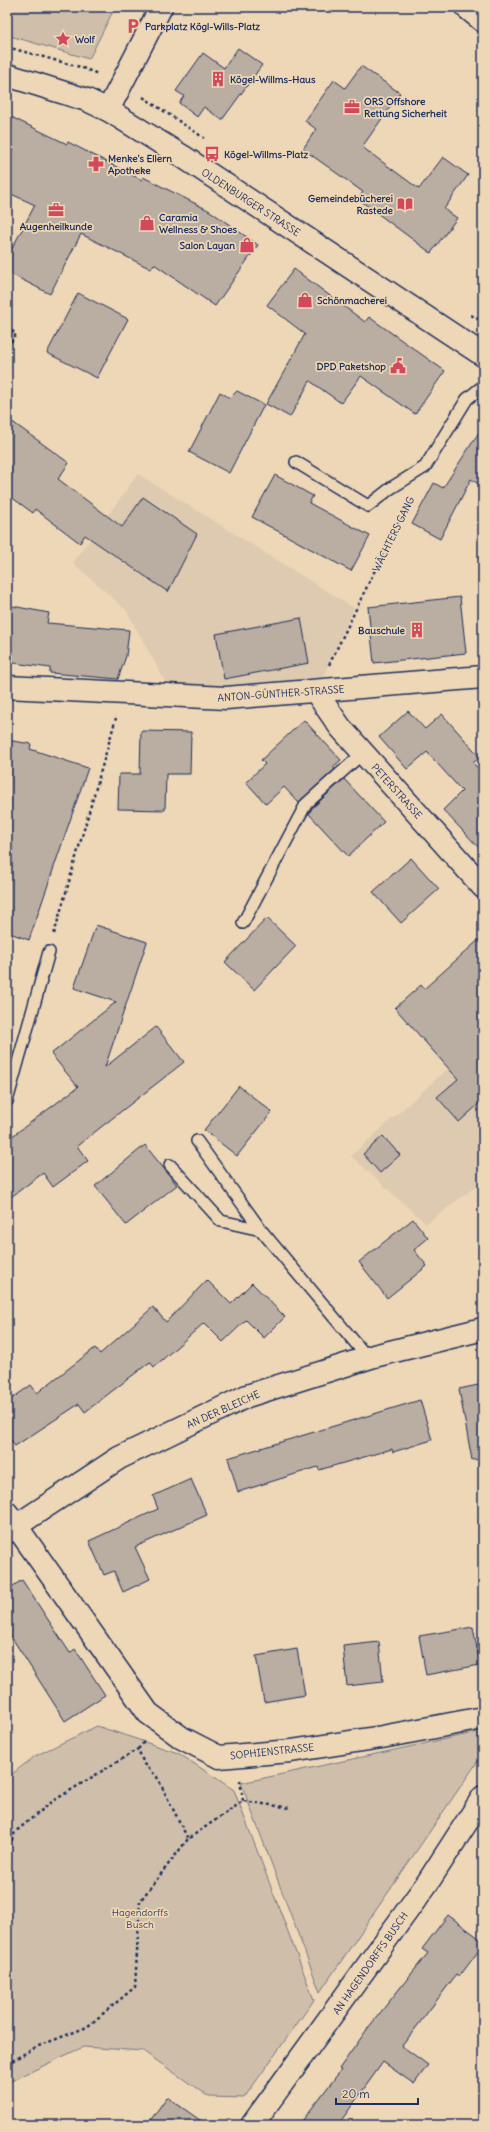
<svg xmlns="http://www.w3.org/2000/svg" width="490" height="2132" font-family="Delius,sans-serif">
<style>
.built{fill:#decab0}
.green{fill:#cfbfaa;stroke:#757784}
.building{fill:#baada1;stroke:#1b2f5e}
.lines{fill:none;stroke-linecap:round;stroke-linejoin:round}
.service-casing{stroke:#1b2f5e;stroke-width:14}
.minor-casing{stroke:#1b2f5e;stroke-width:25}
.tertiary-casing{stroke:#1b2f5e;stroke-width:25}
.path{stroke:#1b2f5e;stroke-width:2.5;stroke-dasharray:3 3;stroke-linecap:butt}
.service{stroke:#eed7b7;stroke-width:11}
.minor{stroke:#eed7b7;stroke-width:22}
.tertiary{stroke:#eed7b7;stroke-width:22}
.labels{text-anchor:middle;stroke-width:3.5;stroke-linejoin:round;paint-order:stroke}
.poi-label{font-size:10px;font-weight:bold;fill:#1b2f5e;stroke:#eed7b7;text-anchor:start}
.street-label{font-size:10px;fill:#1b2f5e;stroke:#eed7b7}
.park-label{font-size:10px;fill:#364569;stroke:#eed7b7}
</style>
<rect width="100%" height="100%" fill="#eed7b7"/>
<filter id="ink" filterUnits="userSpaceOnUse"><feTurbulence type="fractalNoise" baseFrequency=".025" numOctaves="2"/><feDisplacementMap in="SourceGraphic" scale="8" xChannelSelector="R" yChannelSelector="G"/><feConvolveMatrix kernelMatrix="1 2 1 2 8 2 1 2 1" color-interpolation-filters="sRGB"/></filter>
<g filter="url(#ink)">
<g class="built">
<polygon points="138,474 354,608 316,692 173,696 126,610 73,563"/>
<polygon points="483,1037 483,1181 426,1224 351,1156"/>
</g>
<g class="green">
<polygon points="7,7 115,7 89,59 7,35"/>
<polygon points="97,1726 178,1753 234,1790 314,2000 244,2098 209,2097 143,2051 83,2047 7,2083 7,1778 35,1756"/>
<polygon points="478,1732 480,1758 320,1992 241,1783"/>
</g>
<g class="building">
<polygon points="238,48 262,65 222,120 204,107 197,117 179,103 184,96 176,91 203,53 224,68"/>
<polygon points="361,66 400,93 362,147 419,189 443,157 468,175 444,209 457,218 431,253 358,199 363,192 303,149 316,129 305,121 334,80 345,88"/>
<polygon points="7,115 67,144 68,142 142,180 143,177 210,211 258,245 215,306 154,264 151,269 81,234 50,294 7,272 7,258 35,205 7,192"/>
<polygon points="294,269 365,322 369,317 445,371 415,414 361,376 341,403 310,381 290,417 266,404 305,334 267,305"/>
<polygon points="78,293 128,319 97,378 47,353"/>
<polygon points="237,391 264,405 229,473 189,452 220,392 230,398"/>
<polygon points="7,418 69,463 58,479 122,527 143,497 197,534 168,592 85,535 80,543 35,509 33,513 7,494"/>
<polygon points="483,426 483,487 471,479 440,539 412,524 434,483 443,488"/>
<polygon points="275,475 313,496 309,503 370,536 351,571 252,517"/>
<polygon points="460,597 466,653 374,663 368,607"/>
<polygon points="7,605 49,613 47,623 129,630 126,656 118,679 50,673 50,668 7,662"/>
<polygon points="301,618 309,663 224,679 216,634"/>
<polygon points="408,711 425,729 442,714 480,757 473,763 482,773 483,771 483,852 443,810 462,791 427,752 407,769 379,737"/>
<polygon points="304,720 341,760 333,767 335,769 299,803 284,787 266,804 246,782 265,764 261,760"/>
<polygon points="141,731 191,732 190,774 166,774 165,810 118,809 119,774 140,774"/>
<polygon points="7,740 31,744 30,749 88,768 29,940 7,932"/>
<polygon points="344,779 384,822 348,856 309,814 312,808"/>
<polygon points="411,858 439,889 401,923 373,892"/>
<polygon points="267,918 296,946 254,990 225,962"/>
<polygon points="96,925 147,942 105,1067 156,1027 184,1062 77,1146 88,1161 53,1187 43,1173 7,1200 7,1140 78,1087 51,1054 116,1002 74,988"/>
<polygon points="483,936 483,1106 480,1103 459,1122 437,1097 458,1079 395,1008 421,985 424,989"/>
<polygon points="239,1086 272,1112 237,1156 204,1130"/>
<polygon points="383,1136 400,1155 380,1173 363,1154"/>
<polygon points="145,1145 177,1185 126,1225 95,1186"/>
<polygon points="413,1219 428,1238 414,1250 427,1266 387,1298 359,1262"/>
<polygon points="207,1280 231,1304 252,1283 285,1317 264,1338 246,1320 223,1342 204,1323 154,1367 150,1362 85,1412 79,1404 15,1446 7,1434 7,1402 31,1385 37,1393 95,1348 100,1354 153,1307 166,1322"/>
<polygon points="483,1384 483,1459 472,1460 459,1389"/>
<polygon points="420,1400 432,1440 393,1452 392,1449 319,1470 318,1467 238,1492 228,1458"/>
<polygon points="191,1479 207,1515 135,1547 150,1579 123,1592 114,1571 104,1575 89,1541 158,1509 153,1496"/>
<polygon points="22,1580 70,1653 75,1649 105,1695 65,1721 7,1630 7,1590"/>
<polygon points="473,1627 480,1665 426,1675 419,1636"/>
<polygon points="379,1642 383,1682 347,1686 343,1646"/>
<polygon points="297,1649 305,1695 264,1702 256,1656"/>
<polygon points="448,1915 483,1941 483,1945 459,1977 456,1975 402,2046 428,2065 414,2084 383,2062 338,2125 299,2125 341,2070 339,2069 368,2028 428,1953 422,1949"/>
<polygon points="167,2097 207,2125 147,2125"/>
</g>
<g class="lines">
<defs>
<g id="service">
<polyline points="296,462 368,506 391,488 425,467 467,399 483,386"/>
<polyline points="243,923 306,804 363,753"/>
<polyline points="7,1101 49,952"/>
<polyline points="197,1141 261,1230 368,1358"/>
<polyline points="170,1165 221,1221 261,1230"/>
</g>
<g id="minor">
<polyline points="466,7 483,21"/>
<polyline points="108,110 161,7"/>
<polyline points="7,687 226,698 483,677"/>
<polyline points="316,692 340,727 483,887"/>
<polyline points="7,1513 148,1713 182,1738 219,1757 291,1751 382,1737 483,1718"/>
<polyline points="7,1532 119,1458 247,1396 374,1356 483,1329"/>
<polyline points="252,2125 428,1882 483,1797"/>
</g>
<polyline id="tertiary" points="7,75 87,100 108,110 182,156 483,355"/>
</defs>
<use href="#service" class="service-casing"/>
<use href="#minor" class="minor-casing"/>
<use href="#tertiary" class="tertiary-casing"/>
<g class="path">
<polyline points="7,47 80,67 98,74"/>
<polyline points="143,97 204,138"/>
<polyline points="471,315 483,322"/>
<polyline points="7,327 16,334 7,348"/>
<polyline points="329,665 408,502"/>
<polyline points="54,934 116,718"/>
<polyline points="138,1749 144,1742"/>
<polyline points="240,1780 243,1801"/>
<polyline points="7,1852 15,1832 53,1801 138,1749 144,1764 157,1777 188,1839 243,1801 291,1808"/>
<polyline points="7,2064 36,2047 87,2027 135,1987 140,1901 188,1839"/>
</g>
<use href="#service" class="service"/>
<use href="#minor" class="minor"/>
<use href="#tertiary" class="tertiary"/>
</g>
</g>
<defs>
<symbol id="parking-bare" viewBox="-9 -9 18 18"><path d="M-3.5-5.5H1a3.5 3.5 0 0 1 0 7H-1V5.5H-3.5ZM-1-3.4V-.6H.8a1.4 1.4 0 0 0 0-2.8Z" fill="#d1495b" stroke="#eed7b7" stroke-width="2.5" paint-order="stroke"/></symbol>
<symbol id="sight-bare" viewBox="-9 -9 18 18"><path d="M0-6L1.8-2.2L6-1.7L2.9 1.2L3.7 5.4L0 3.3L-3.7 5.4L-2.9 1.2L-6-1.7L-1.8-2.2Z" fill="#d1495b" stroke="#eed7b7" stroke-width="2.5" paint-order="stroke"/></symbol>
<symbol id="building-bare" viewBox="-9 -9 18 18"><path d="M-4-6H4V6H1V3H-1V6H-4ZM-2.5-4.3h1.7v1.8h-1.7ZM.8-4.3h1.7v1.8H.8ZM-2.5-1h1.7V.8h-1.7ZM.8-1h1.7V.8H.8Z" fill="#d1495b" stroke="#eed7b7" stroke-width="2.5" paint-order="stroke"/></symbol>
<symbol id="office-bare" viewBox="-9 -9 18 18"><path d="M-6-3h4V-5.5h4V-3h4V5H-6ZM-1-4.5V-3h2v-1.5ZM-6 0V1H6V0Z" fill="#d1495b" stroke="#eed7b7" stroke-width="2.5" paint-order="stroke"/></symbol>
<symbol id="bus-bare" viewBox="-9 -9 18 18"><path d="M-5-6H5V4H4V6H2V4H-2V6H-4V4H-5ZM-3.5-4V0h7V-4ZM-3.5 1.2v1.5H-2V1.2ZM2 1.2v1.5H3.5V1.2Z" fill="#d1495b" stroke="#eed7b7" stroke-width="2.5" paint-order="stroke"/></symbol>
<symbol id="pharmacy-bare" viewBox="-9 -9 18 18"><path d="M-2-6h4v4h4v4h-4v4h-4v-4h-4v-4h4Z" fill="#d1495b" stroke="#eed7b7" stroke-width="2.5" paint-order="stroke"/></symbol>
<symbol id="library-bare" viewBox="-9 -9 18 18"><path d="M-6-4Q-3-5.5-.7-3.5V5Q-3 3-6 4ZM6-4Q3-5.5 .7-3.5V5Q3 3 6 4Z" fill="#d1495b" stroke="#eed7b7" stroke-width="2.5" paint-order="stroke"/></symbol>
<symbol id="shop-bare" viewBox="-9 -9 18 18"><path d="M-5-2.5h2.3a2.7 3.5 0 0 1 5.4 0H5L5.5 6h-11ZM-1.5-2.5h3a1.5 2.3 0 0 0-3 0Z" fill="#d1495b" stroke="#eed7b7" stroke-width="2.5" paint-order="stroke"/></symbol>
<symbol id="civic-bare" viewBox="-9 -9 18 18"><path d="M-.6-6.5H3V-4.5H.6V-3L4-1V1h2V6H-6V1h2V-1L-.6-3ZM-1.2 2.5V6h2.4V2.5Z" fill="#d1495b" stroke="#eed7b7" stroke-width="2.5" paint-order="stroke"/></symbol>
</defs>
<g fill-rule="evenodd">
<use href="#parking-bare" x="122" y="15" width="22" height="22"/>
<use href="#sight-bare" x="52" y="28" width="22" height="22"/>
<use href="#building-bare" x="207" y="68" width="22" height="22"/>
<use href="#office-bare" x="341" y="96" width="22" height="22"/>
<use href="#bus-bare" x="201" y="143" width="22" height="22"/>
<use href="#pharmacy-bare" x="85" y="153" width="22" height="22"/>
<use href="#library-bare" x="394" y="193" width="22" height="22"/>
<use href="#office-bare" x="45" y="199" width="22" height="22"/>
<use href="#shop-bare" x="136" y="212" width="22" height="22"/>
<use href="#shop-bare" x="236" y="234" width="22" height="22"/>
<use href="#shop-bare" x="294" y="289" width="22" height="22"/>
<use href="#civic-bare" x="387" y="355" width="22" height="22"/>
<use href="#building-bare" x="406" y="619" width="22" height="22"/>
</g>
<g class="labels">
<g class="poi-label">
<text x="145" y="30">Parkplatz Kögl-Wills-Platz</text>
<text x="75" y="43">Wolf</text>
<text x="230" y="83">Kögel-Willms-Haus</text>
<text x="364" y="105">ORS Offshore<tspan x="364" dy="12">Rettung Sicherheit</tspan></text>
<text x="224" y="158">Kögel-Willms-Platz</text>
<text x="108" y="162">Menke's Ellern<tspan x="108" dy="12">Apotheke</tspan></text>
<text x="393" y="202" text-anchor="end">Gemeindebücherei<tspan x="393" dy="12">Rastede</tspan></text>
<text x="159" y="221">Caramia<tspan x="159" dy="12">Wellness &amp; Shoes</tspan></text>
<text x="56" y="230" text-anchor="middle">Augenheilkunde</text>
<text x="235" y="249" text-anchor="end">Salon Layan</text>
<text x="317" y="304">Schönmacherei</text>
<text x="386" y="370" text-anchor="end">DPD Paketshop</text>
<text x="405" y="634" text-anchor="end">Bauschule</text>
</g>
<g class="street-label">
<text transform="translate(251 202) rotate(33)" y="4">OLDENBURGER STRASSE</text>
<text transform="translate(393 534) rotate(-64)" y="4">WÄCHTERS GANG</text>
<text transform="translate(281 693) rotate(-4)" y="4">ANTON-GÜNTHER-STRASSE</text>
<text transform="translate(397 791) rotate(48)" y="4">PETERSTRASSE</text>
<text transform="translate(223 1409) rotate(-24)" y="4">AN DER BLEICHE</text>
<text transform="translate(272 1751) rotate(-6)" y="4">SOPHIENSTRASSE</text>
<text transform="translate(370 1963) rotate(-55)" y="4">AN HAGENDORFFS BUSCH</text>
</g>
<g class="park-label">
<text x="140" y="1916">Hagendorffs<tspan x="140" dy="12">Busch</tspan></text>
</g>
</g>
<rect width="490" height="2132" fill="none" stroke="#eed7b7" stroke-width="24"/>
<rect x="12" y="12" width="466" height="2108" fill="none" stroke="#1b2f5e" stroke-width="1.5" filter="url(#ink)"/>
<path d="M336 2098v6h82v-6" fill="none" stroke="#1b2f5e" stroke-width="2"/>
<text x="342" y="2098" font-size="12" fill="#1b2f5e" stroke="#eed7b7" stroke-width="3" paint-order="stroke">20 m</text>
</svg>
